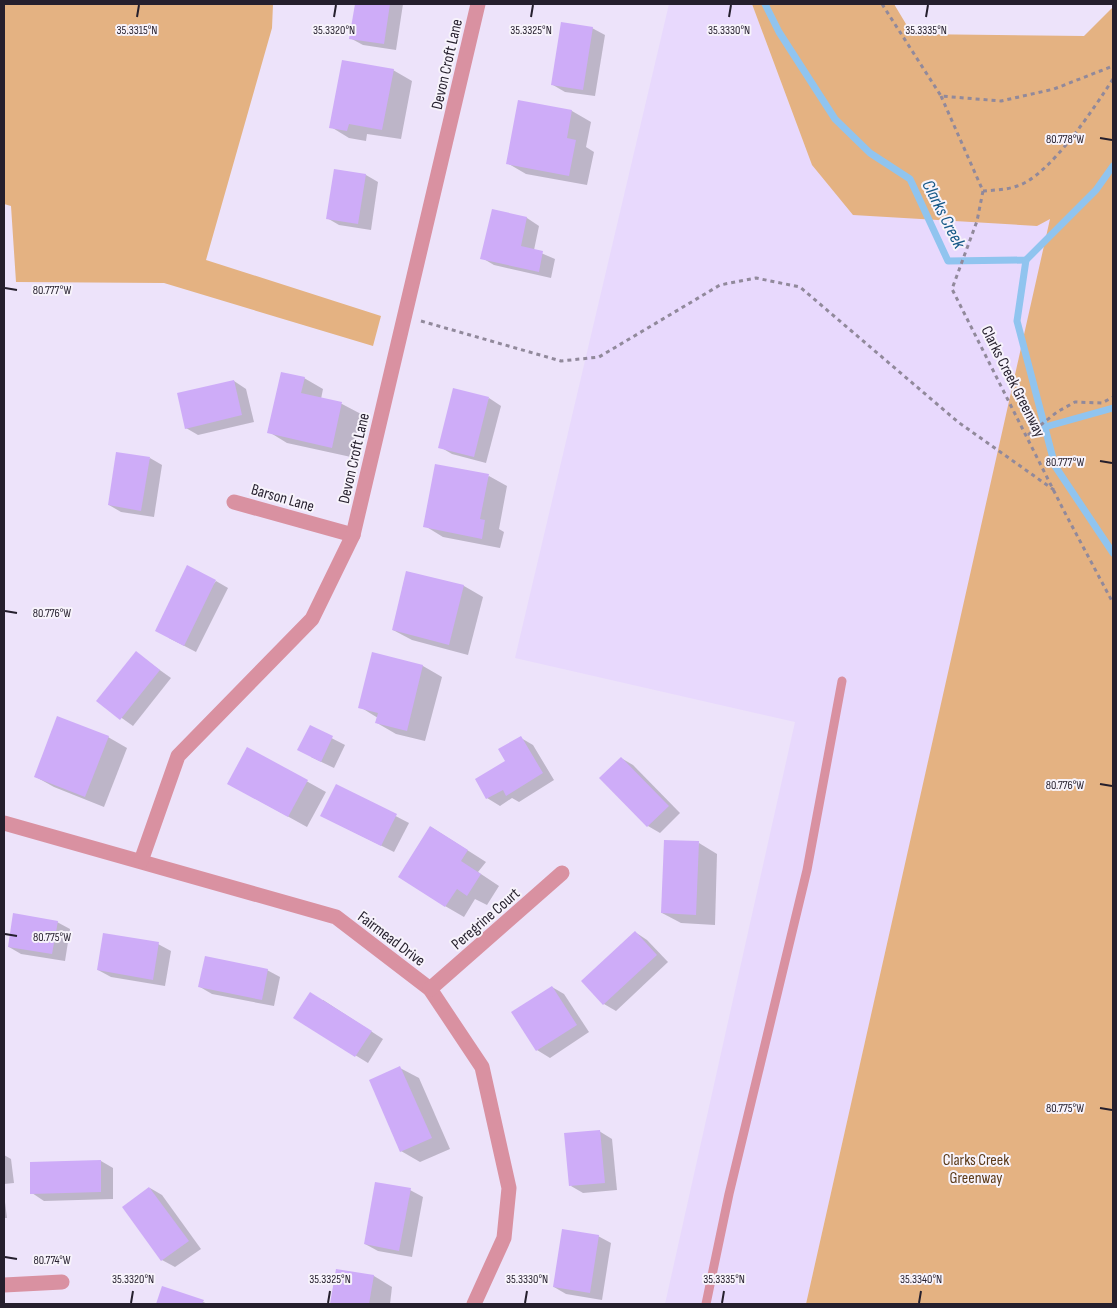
<svg xmlns="http://www.w3.org/2000/svg" width="1117" height="1308" font-family="'Sofia Sans Condensed',sans-serif">
<style>
.built{fill:#e8d9fd}
.green{fill:#e4b282}
.shadow{fill:#0003}
.lines{fill:none;stroke-linecap:round;stroke-linejoin:round}
.stream{stroke:#90c4ef;stroke-width:7}
.building{fill:#ceacf8}
.path{stroke:#91899b;stroke-width:3;stroke-dasharray:4 4;stroke-linecap:butt}
.service{stroke:#d991a1;stroke-width:9}
.minor{stroke:#d991a1;stroke-width:15}
.ticks{fill:none;stroke:#251f2d;stroke-width:2}
.labels{text-anchor:middle;stroke-width:4;stroke-linejoin:round;paint-order:stroke}
.street-label{font-size:16px;fill:#251f2d;stroke:#f7f3fb}
.park-label{font-size:16px;fill:#5b3a18;stroke:#f7f3fb}
.water-label{font-size:18px;font-style:italic;fill:#165988;stroke:#f7f3fb}
.ticks-label{font-size:12px;text-anchor:middle;fill:#251f2d;stroke:#f7f3fb;stroke-width:4;stroke-linejoin:round;paint-order:stroke}
</style>
<rect width="100%" height="100%" fill="#ede3fa"/>
<polygon class="built" points="669,4 752,4 812,165 1051,218 806,1304 665,1304 795,722 515,658"/>
<g class="green">
<polygon points="4,4 273,4 272,28 206,260 381,316 373,346 164,283 16,282 11,206 4,204"/>
<polygon points="752,4 894,4 912,34 1084,36 1113,7 1113,1304 806,1304 1050,219 1037,226 853,215 812,165"/>
</g>
<g class="shadow">
<polygon points="356,4 403,4 396,50 363,45 350,38"/>
<polygon points="592,28 605,35 595,96 565,92 553,85"/>
<polygon points="393,70 412,81 401,139 367,134 366,141 349,138 331,127"/>
<polygon points="519,101 572,111 591,122 586,147 594,152 587,185 526,174 507,163"/>
<polygon points="335,170 366,175 378,182 371,230 339,225 327,218"/>
<polygon points="493,210 527,218 539,226 534,250 555,259 551,278 494,265 482,258"/>
<polygon points="304,378 323,389 321,399 342,404 361,414 351,457 287,443 269,432"/>
<polygon points="234,381 246,389 254,422 198,435 186,428"/>
<polygon points="489,398 501,406 486,463 452,454 440,447"/>
<polygon points="150,458 162,465 154,517 121,512 109,505"/>
<polygon points="489,476 507,486 499,529 504,532 500,548 443,537 425,526"/>
<polygon points="407,572 464,586 483,597 468,655 412,640 393,630"/>
<polygon points="216,581 228,588 196,652 169,638"/>
<polygon points="136,653 171,678 133,726 98,701"/>
<polygon points="373,653 423,666 442,677 425,741 396,734 377,723 378,718 360,707"/>
<polygon points="310,727 345,745 334,768 311,757"/>
<polygon points="108,737 127,748 104,807 54,787 36,777"/>
<polygon points="521,738 533,745 554,780 519,802 512,798 500,806 487,798 476,780 507,762"/>
<polygon points="247,748 326,792 307,827 247,794"/>
<polygon points="621,758 633,765 680,813 660,833 648,826"/>
<polygon points="336,785 409,823 394,852 334,822"/>
<polygon points="431,827 486,862 478,872 499,886 487,905 475,899 464,917 445,906"/>
<polygon points="699,843 717,854 715,925 681,923 662,913"/>
<polygon points="57,922 70,929 65,961 21,954 9,947"/>
<polygon points="635,932 647,940 668,962 616,1011 604,1004 583,981"/>
<polygon points="158,944 171,951 165,986 111,977 98,970"/>
<polygon points="267,970 280,977 274,1006 212,994 200,987"/>
<polygon points="552,987 564,994 589,1032 550,1058 537,1050 513,1012"/>
<polygon points="323,1000 383,1039 368,1063 295,1018"/>
<polygon points="400,1068 419,1078 450,1149 420,1162 401,1151"/>
<polygon points="599,1131 612,1139 617,1190 583,1193 571,1186"/>
<polygon points="4,1155 11,1159 14,1183 4,1184"/>
<polygon points="101,1161 113,1168 113,1199 44,1201 32,1193"/>
<polygon points="150,1188 162,1195 201,1249 175,1267 162,1260"/>
<polygon points="410,1190 423,1197 412,1257 378,1251 365,1244"/>
<polygon points="4,1194 7,1218 4,1218"/>
<polygon points="598,1236 611,1243 602,1300 566,1294 554,1287"/>
<polygon points="337,1270 374,1276 392,1287 390,1304 331,1304"/>
<polygon points="163,1287 203,1302 208,1304 157,1304"/>
</g>
<g class="lines">
<g class="stream">
<polyline points="765,4 779,32 835,119 870,153 910,179 948,261 1026,260 1096,190 1113,166"/>
<polyline points="1026,260 1017,321 1055,466 1113,553"/>
<polyline points="1045,427 1113,408"/>
</g>
</g>
<g class="building">
<polygon points="355,4 390,4 384,44 349,39"/>
<polygon points="561,22 593,27 583,90 551,85"/>
<polygon points="342,60 394,69 382,130 349,124 347,131 329,128"/>
<polygon points="518,100 572,110 567,138 576,140 569,176 506,164"/>
<polygon points="334,169 366,174 358,224 326,219"/>
<polygon points="492,209 527,217 521,246 543,251 539,272 480,259"/>
<polygon points="281,372 305,377 301,393 342,402 332,448 267,433"/>
<polygon points="234,380 242,415 185,429 177,393"/>
<polygon points="453,388 489,397 474,457 438,448"/>
<polygon points="116,452 150,457 141,511 108,505"/>
<polygon points="435,464 489,474 480,519 485,520 482,539 423,527"/>
<polygon points="187,565 216,580 184,646 155,631"/>
<polygon points="406,571 464,585 449,645 392,630"/>
<polygon points="136,651 160,670 120,720 96,701"/>
<polygon points="372,652 423,665 407,731 375,723 378,713 358,708"/>
<polygon points="57,716 109,736 85,797 34,777"/>
<polygon points="310,725 333,736 321,762 297,750"/>
<polygon points="521,736 543,773 506,796 503,790 486,799 475,779 505,761 498,749"/>
<polygon points="247,747 308,780 288,817 227,784"/>
<polygon points="621,757 669,806 647,827 599,778"/>
<polygon points="336,784 397,814 381,846 320,816"/>
<polygon points="430,826 468,850 461,861 481,874 467,896 457,889 445,907 398,877"/>
<polygon points="664,840 699,841 696,915 661,913"/>
<polygon points="13,913 58,921 52,954 8,947"/>
<polygon points="635,931 657,955 603,1005 581,981"/>
<polygon points="103,933 159,942 153,980 97,970"/>
<polygon points="205,956 268,969 262,1000 198,987"/>
<polygon points="552,986 577,1025 536,1051 511,1012"/>
<polygon points="310,992 372,1031 355,1057 293,1018"/>
<polygon points="400,1066 432,1138 400,1152 369,1080"/>
<polygon points="600,1130 605,1183 569,1186 564,1133"/>
<polygon points="101,1160 101,1192 30,1194 30,1162"/>
<polygon points="375,1182 411,1188 399,1251 364,1244"/>
<polygon points="149,1187 189,1241 161,1261 122,1207"/>
<polygon points="562,1229 599,1235 590,1293 553,1287"/>
<polygon points="336,1269 374,1275 369,1304 330,1304"/>
<polygon points="162,1286 204,1300 202,1304 156,1304"/>
</g>
<g class="lines">
<g class="path">
<polyline points="882,4 941,96 1001,101 1054,89 1113,66"/>
<polyline points="941,96 983,191 977,221 952,289 1064,511 1113,603"/>
<path d="M 983,191 C 994,190 1006,190 1017,186 C 1050,176 1094,108 1113,79"/>
<polyline points="421,321 561,361 599,357 720,285 756,278 800,287 958,422 1054,490"/>
<polyline points="1028,435 1057,412 1075,402 1102,403 1113,397"/>
</g>
<polyline class="service" points="706,1304 729,1194 807,870 842,681"/>
<g class="minor">
<polyline points="234,502 353,535"/>
<polyline points="4,823 336,917 430,989 482,1067 509,1188 504,1238 474,1304"/>
<polyline points="141,861 178,756 312,619 353,535 478,4"/>
<polyline points="430,989 562,873"/>
<polyline points="4,1285 62,1282"/>
</g>
</g>
<path class="ticks" d="M 137,17 L 139,5M 334,17 L 336,5M 531,17 L 533,5M 729,17 L 731,5M 926,17 L 928,5M 1100,138 L 1112,140M 5,288 L 17,290M 1100,461 L 1112,463M 5,611 L 17,613M 1100,784 L 1112,786M 5,934 L 17,936M 1100,1108 L 1112,1110M 5,1257 L 17,1259M 131,1303 L 133,1291M 328,1303 L 330,1291M 525,1303 L 527,1291M 722,1303 L 724,1291M 919,1303 L 921,1291"/>
<g class="labels">
<g class="street-label">
<text transform="translate(446 64) rotate(-77)" y="6">Devon Croft Lane</text>
<text transform="translate(1014 381) rotate(63)" y="6">Clarks Creek Greenway</text>
<text transform="translate(353 458) rotate(-77)" y="6">Devon Croft Lane</text>
<text transform="translate(283 497) rotate(16)" y="6">Barson Lane</text>
<text transform="translate(485 918) rotate(-41)" y="6">Peregrine Court</text>
<text transform="translate(392 938) rotate(37)" y="6">Fairmead Drive</text>
</g>
<g class="park-label">
<text x="976" y="1165">Clarks Creek<tspan x="976" dy="18">Greenway</tspan></text>
</g>
<g class="water-label">
<text transform="translate(944 214) rotate(63)" y="6">Clarks Creek</text>
</g>
</g>
<g class="ticks-label">
<text x="334" y="34">35.3320°N</text>
<text x="531" y="34">35.3325°N</text>
<text x="729" y="34">35.3330°N</text>
<text x="926" y="34">35.3335°N</text>
<text x="137" y="34">35.3315°N</text>
<text x="1065" y="143">80.778°W</text>
<text x="52" y="294">80.777°W</text>
<text x="1065" y="466">80.777°W</text>
<text x="52" y="617">80.776°W</text>
<text x="1065" y="789">80.776°W</text>
<text x="52" y="941">80.775°W</text>
<text x="1065" y="1112">80.775°W</text>
<text x="52" y="1264">80.774°W</text>
<text x="133" y="1283">35.3320°N</text>
<text x="330" y="1283">35.3325°N</text>
<text x="527" y="1283">35.3330°N</text>
<text x="724" y="1283">35.3335°N</text>
<text x="921" y="1283">35.3340°N</text>
</g>
<rect width="1117" height="1308" fill="none" stroke="#251f2d" stroke-width="10"/>
</svg>
